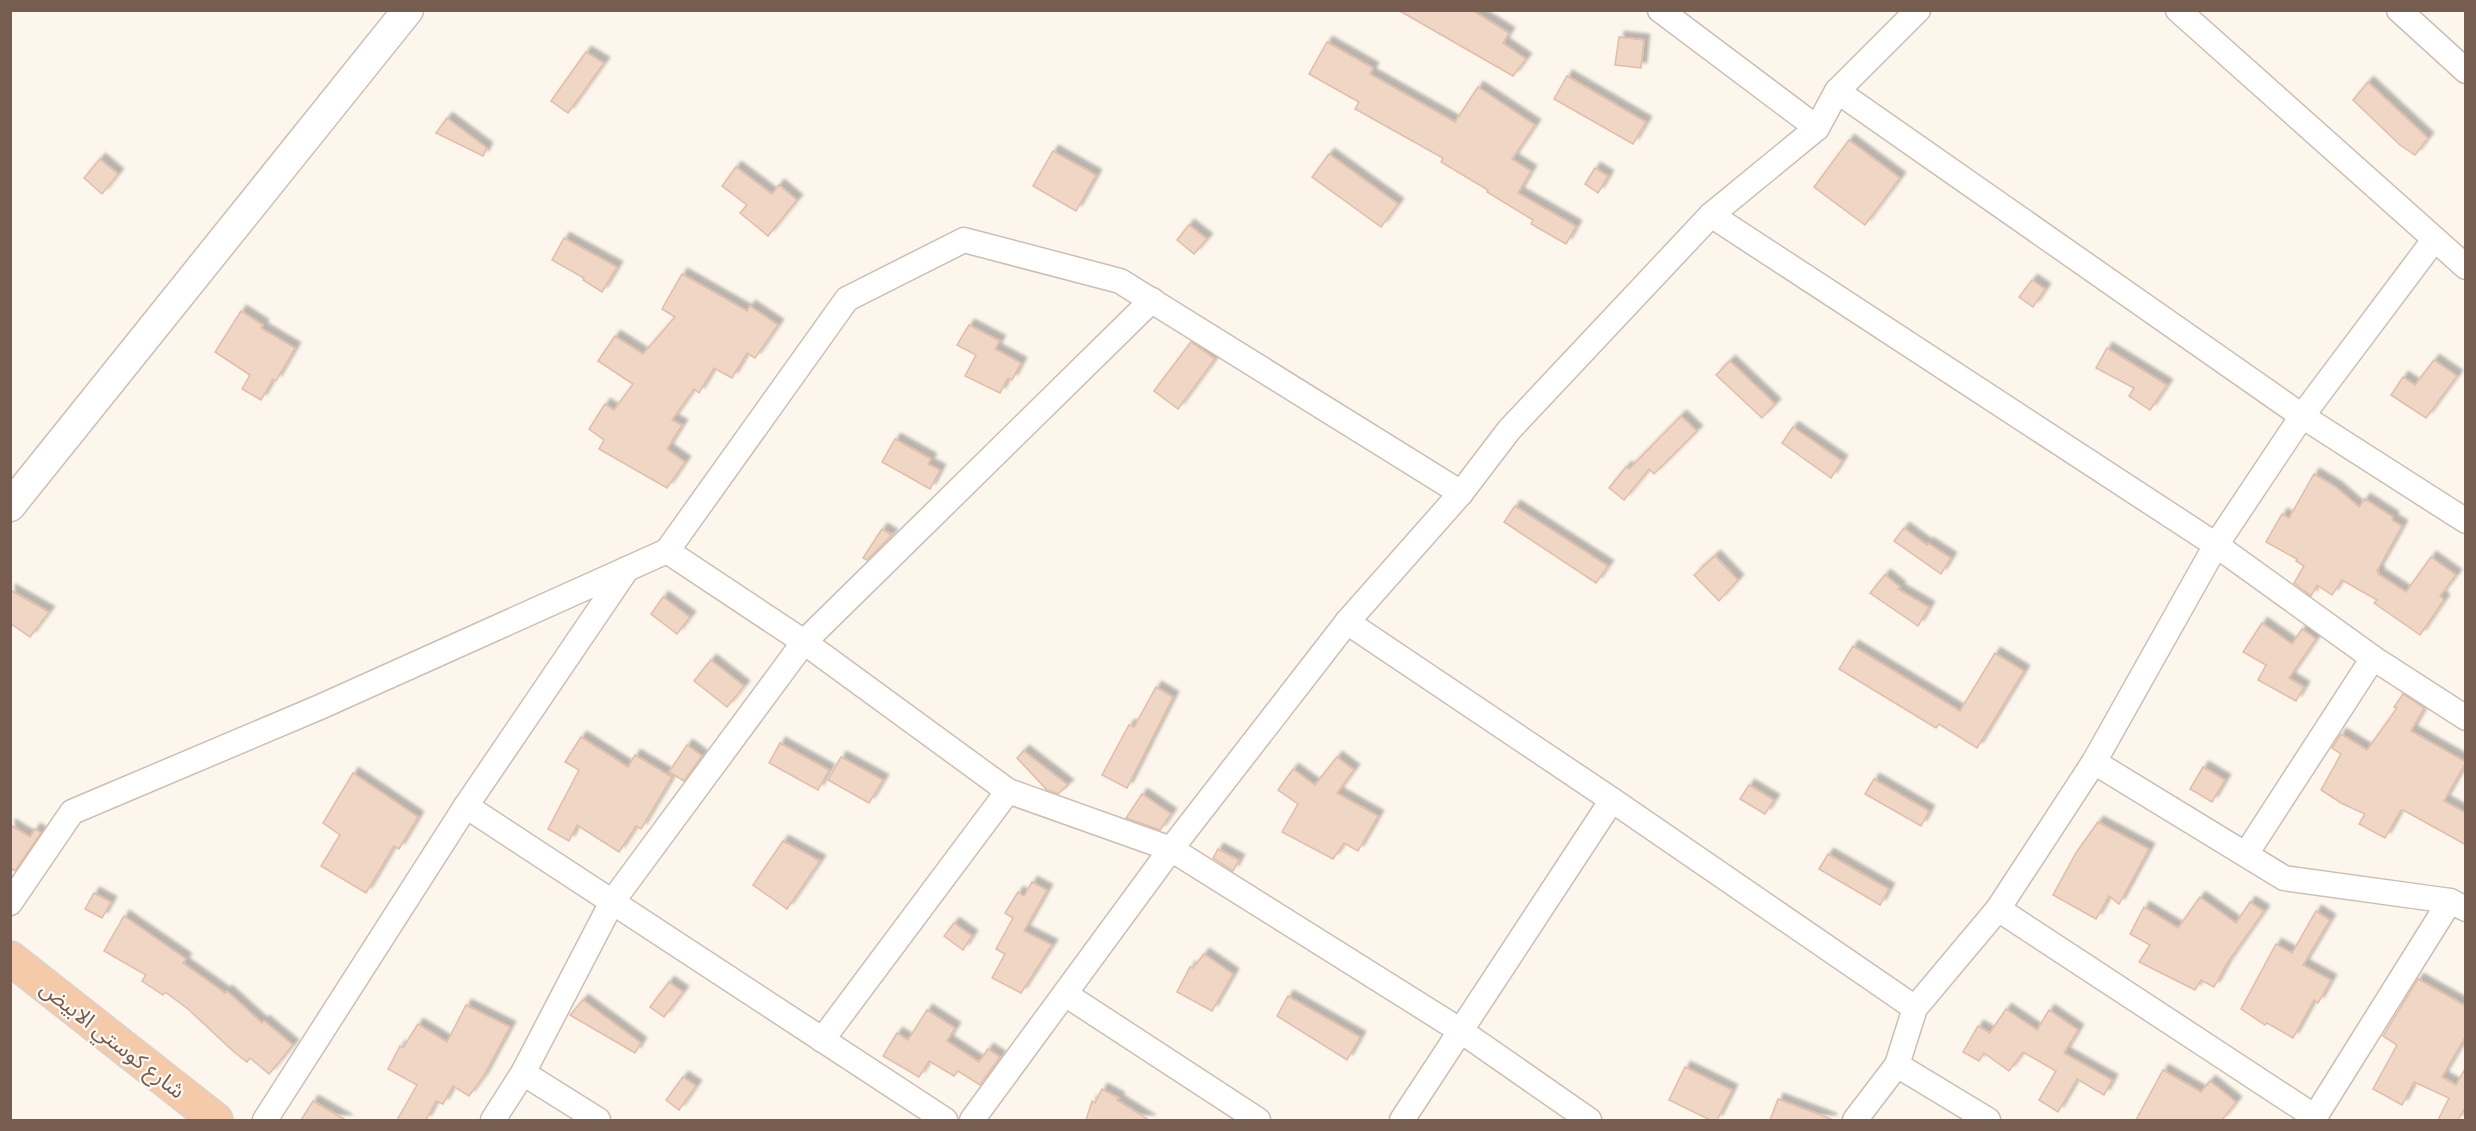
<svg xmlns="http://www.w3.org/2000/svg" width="2476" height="1131" font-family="Figtree,'Noto Sans Arabic',sans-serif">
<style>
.building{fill:#f0d6c5;stroke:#e2bda6;stroke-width:1.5;filter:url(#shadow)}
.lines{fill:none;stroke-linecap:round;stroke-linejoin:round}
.minor-casing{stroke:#cebeb1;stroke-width:27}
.tertiary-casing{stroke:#cebeb1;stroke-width:33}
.trunk-casing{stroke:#d9d2ce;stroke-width:36}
.minor{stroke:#fff;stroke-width:24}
.tertiary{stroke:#fff;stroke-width:30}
.trunk{stroke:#f4caa8;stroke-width:33}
.labels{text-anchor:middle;stroke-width:4.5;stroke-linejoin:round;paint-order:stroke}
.street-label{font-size:22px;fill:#775d4f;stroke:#fefaf3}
</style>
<defs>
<filter id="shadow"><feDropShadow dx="5.5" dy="-5.5" stdDeviation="1.5" flood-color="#0004"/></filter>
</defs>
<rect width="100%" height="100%" fill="#fcf6ec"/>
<g class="building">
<polygon points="1398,10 1472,10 1509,33 1503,43 1526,59 1513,76"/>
<polygon points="1619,37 1644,40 1641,68 1615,65"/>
<polygon points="1327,42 1373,68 1370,74 1455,122 1478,87 1535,125 1512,159 1531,171 1518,193 1576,226 1566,244 1531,224 1533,220 1487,192 1488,190 1441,162 1443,158 1355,109 1359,102 1309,74"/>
<polygon points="586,52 604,63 568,113 551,101"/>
<polygon points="1567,76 1646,122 1633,144 1554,99"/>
<polygon points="2368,82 2428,138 2415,155 2400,145 2353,100"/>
<polygon points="447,118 487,148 483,156 436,133"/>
<polygon points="1849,140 1900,178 1865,225 1814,187"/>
<polygon points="1053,151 1096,175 1076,211 1033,186"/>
<polygon points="1329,154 1398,204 1381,227 1312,177"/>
<polygon points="100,159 118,174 102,194 84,178"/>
<polygon points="736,167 772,194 779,185 797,200 768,236 740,213 747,205 722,186"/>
<polygon points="1595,168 1608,176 1598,193 1585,184"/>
<polygon points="1189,225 1207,239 1194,254 1177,240"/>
<polygon points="564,238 617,267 602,292 583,280 584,278 552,260"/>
<polygon points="682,274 747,311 750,306 778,325 755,358 747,353 732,378 714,368 699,393 694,389 672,420 682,425 667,449 685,462 667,488 599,449 604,440 589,429 605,404 614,410 633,384 598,361 615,336 643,354 675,317 662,309"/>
<polygon points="2032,280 2045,289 2033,307 2019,297"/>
<polygon points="241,311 263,325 261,328 295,348 276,381 273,379 261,400 242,389 250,375 215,352"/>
<polygon points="969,325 1000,341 995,349 1021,363 1012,380 1008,378 1000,393 965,376 976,355 957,345"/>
<polygon points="1191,342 1215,359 1178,409 1154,391"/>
<polygon points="2107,348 2167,385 2150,410 2129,396 2134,388 2096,368"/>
<polygon points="2434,360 2457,376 2426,418 2391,395 2403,377 2415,385"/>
<polygon points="1730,361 1775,404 1762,418 1716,375"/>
<polygon points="1681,416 1697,431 1654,474 1649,469 1624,500 1609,488 1626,467 1629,469"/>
<polygon points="1793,427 1842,461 1831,478 1782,443"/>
<polygon points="895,439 931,459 928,464 940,470 930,489 882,462"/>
<polygon points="2314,474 2336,487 2359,507 2365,499 2393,517 2392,520 2402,526 2377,571 2379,572 2378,574 2406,592 2431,557 2456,575 2440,596 2444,600 2420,635 2374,603 2377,600 2342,580 2332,595 2317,585 2311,596 2294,583 2304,566 2296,561 2297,559 2266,542 2282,514 2289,518"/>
<polygon points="1515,506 1608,566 1596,583 1504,522"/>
<polygon points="1904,528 1927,545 1928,543 1951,558 1941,574 1894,541"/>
<polygon points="882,529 892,535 867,560 863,558"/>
<polygon points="1715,556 1738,580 1719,601 1694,575"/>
<polygon points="1885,575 1900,587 1898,589 1929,607 1918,626 1870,593"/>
<polygon points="10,590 49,612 30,637 10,623"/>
<polygon points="663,597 690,617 677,634 651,614"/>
<polygon points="2262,623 2292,644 2302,629 2316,639 2289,678 2304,687 2296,701 2258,680 2266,665 2243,652"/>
<polygon points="1853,646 1960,711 1995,653 2024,671 1977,748 1939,724 1936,728 1839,669"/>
<polygon points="711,660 744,686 727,707 694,681"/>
<polygon points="1156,687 1173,697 1127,788 1102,775 1129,725 1134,727"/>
<polygon points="2403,694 2424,708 2411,731 2466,762 2444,801 2466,813 2466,845 2405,811 2401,810 2385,838 2359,824 2365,814 2341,803 2321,790 2341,754 2332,748 2341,734 2367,750 2397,708 2394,707"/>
<polygon points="581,737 628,767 635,755 672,777 641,829 636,826 619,852 577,825 569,841 548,829 579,770 565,762"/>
<polygon points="780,743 829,770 818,790 769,763"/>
<polygon points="687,745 702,756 684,781 669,772"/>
<polygon points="1024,751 1068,785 1058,794 1047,790 1017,758"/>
<polygon points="841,757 883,780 869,803 828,780"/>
<polygon points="1337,757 1354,770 1337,793 1378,816 1358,851 1344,843 1333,859 1282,832 1298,804 1278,790 1293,769 1315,785"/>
<polygon points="2203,767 2225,780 2212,802 2190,789"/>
<polygon points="353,773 418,817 399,849 394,846 366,893 321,866 340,835 323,823"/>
<polygon points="1874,779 1929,811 1921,826 1865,794"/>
<polygon points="1749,785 1774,800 1765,814 1740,799"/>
<polygon points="1142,794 1171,814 1160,830 1126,818"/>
<polygon points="2098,822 2149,849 2119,904 2109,896 2096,919 2053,895 2076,853"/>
<polygon points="10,825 30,837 35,829 41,833 15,871 10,868"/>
<polygon points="783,841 820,861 787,909 753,885"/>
<polygon points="1218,849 1239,860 1233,871 1213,858"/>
<polygon points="1828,854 1889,889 1880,905 1819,869"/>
<polygon points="1032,882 1047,890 1024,931 1052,945 1021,993 992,978 1005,954 996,949 1013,918 1005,913 1018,892 1024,896"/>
<polygon points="94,893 111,902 102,918 85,909"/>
<polygon points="2200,897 2236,923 2250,902 2264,911 2226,965 2214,987 2201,980 2195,990 2139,962 2150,945 2130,934 2144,907 2178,928"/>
<polygon points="2316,911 2330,920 2303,965 2331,980 2318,1003 2314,1000 2293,1038 2267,1023 2265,1025 2241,1009 2276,944 2292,953"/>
<polygon points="124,916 186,959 183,963 225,993 227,991 262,1023 264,1021 293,1045 269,1074 250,1058 247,1062 234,1052 188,1009 165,992 163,995 142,981 146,975 104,951"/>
<polygon points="954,923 972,936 963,950 944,936"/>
<polygon points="1204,954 1233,974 1212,1011 1177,992 1190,967 1193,968"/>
<polygon points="2418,979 2466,1006 2466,1036 2442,1077 2456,1085 2466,1067 2466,1106 2458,1120 2438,1120 2449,1098 2414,1082 2402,1105 2373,1089 2397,1045 2383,1036"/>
<polygon points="669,982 683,992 664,1017 650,1007"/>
<polygon points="1288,996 1360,1037 1347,1060 1277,1016"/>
<polygon points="583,1000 641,1043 635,1053 570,1015"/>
<polygon points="466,1005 510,1027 483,1077 469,1096 453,1086 443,1104 436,1101 426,1120 397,1120 417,1085 388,1069 400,1046 403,1048 418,1024 447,1042"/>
<polygon points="2006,1009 2037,1030 2049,1010 2078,1030 2064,1053 2112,1080 2104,1095 2077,1079 2058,1112 2039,1100 2056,1071 2023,1052 2009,1071 1984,1053 1979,1061 1963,1052 1978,1026 1990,1033"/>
<polygon points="927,1010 955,1028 947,1041 979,1062 988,1049 1000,1057 980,1085 958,1071 954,1076 929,1061 919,1077 883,1056 897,1033 908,1040"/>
<polygon points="1685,1067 1732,1090 1717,1120 1710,1120 1669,1100"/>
<polygon points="2163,1070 2201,1092 2210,1081 2236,1102 2222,1120 2136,1120"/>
<polygon points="683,1077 696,1086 679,1110 666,1100"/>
<polygon points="1102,1089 1119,1098 1117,1100 1149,1120 1086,1120 1092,1101 1095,1103"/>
<polygon points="1778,1099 1831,1119 1831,1120 1770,1120"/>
<polygon points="313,1101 346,1120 301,1120"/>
</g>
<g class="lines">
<defs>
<g id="minor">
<polyline points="1660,10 1817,128"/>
<polyline points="2178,10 2466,267"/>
<polyline points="2399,10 2466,71"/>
<polyline points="1837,91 2302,416 2466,521"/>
<polyline points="1711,215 2216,545 2373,658 2466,718"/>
<polyline points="667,551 847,299 964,240 1120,281 1461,493"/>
<polyline points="1347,622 1612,800 1915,1008"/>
<polyline points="2094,762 2284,878 2450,901 2466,909"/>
<polyline points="466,806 945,1120"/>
<polyline points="2246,854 2373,658"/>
<polyline points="10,903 72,812 320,707 667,551 804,642 1008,791 1171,849 1461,1031 1589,1120"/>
<polyline points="1998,909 2315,1117"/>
<polyline points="1065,994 1258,1120"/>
<polyline points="822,1040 1008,791"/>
<polyline points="1897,1065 1988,1120"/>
<polyline points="523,1073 598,1120"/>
<polyline points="265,1120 466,806 627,569"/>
<polyline points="493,1120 523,1073 612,902 804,642 1152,300"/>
<polyline points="972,1120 1171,849 1347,622 1461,493 1509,430 1711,215 1817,128 1837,91 1918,10"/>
<polyline points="1402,1120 1612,800"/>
<polyline points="1855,1120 1897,1065 1915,1008 1998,909 2094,762 2216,545 2302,416 2434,240"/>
<polyline points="2313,1120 2450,901"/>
</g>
<polyline id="tertiary" points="10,506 408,10"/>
<polyline id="trunk" points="10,958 216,1120"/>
</defs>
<use href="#minor" class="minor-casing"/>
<use href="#tertiary" class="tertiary-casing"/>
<use href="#trunk" class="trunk-casing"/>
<use href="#minor" class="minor"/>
<use href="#tertiary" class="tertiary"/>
<use href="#trunk" class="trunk"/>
</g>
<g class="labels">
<g class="street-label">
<text transform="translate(113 1039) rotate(38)" y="8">شارع كوستي الابيض</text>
</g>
</g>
<rect width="2476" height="1131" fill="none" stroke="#775d4f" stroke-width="24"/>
</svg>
